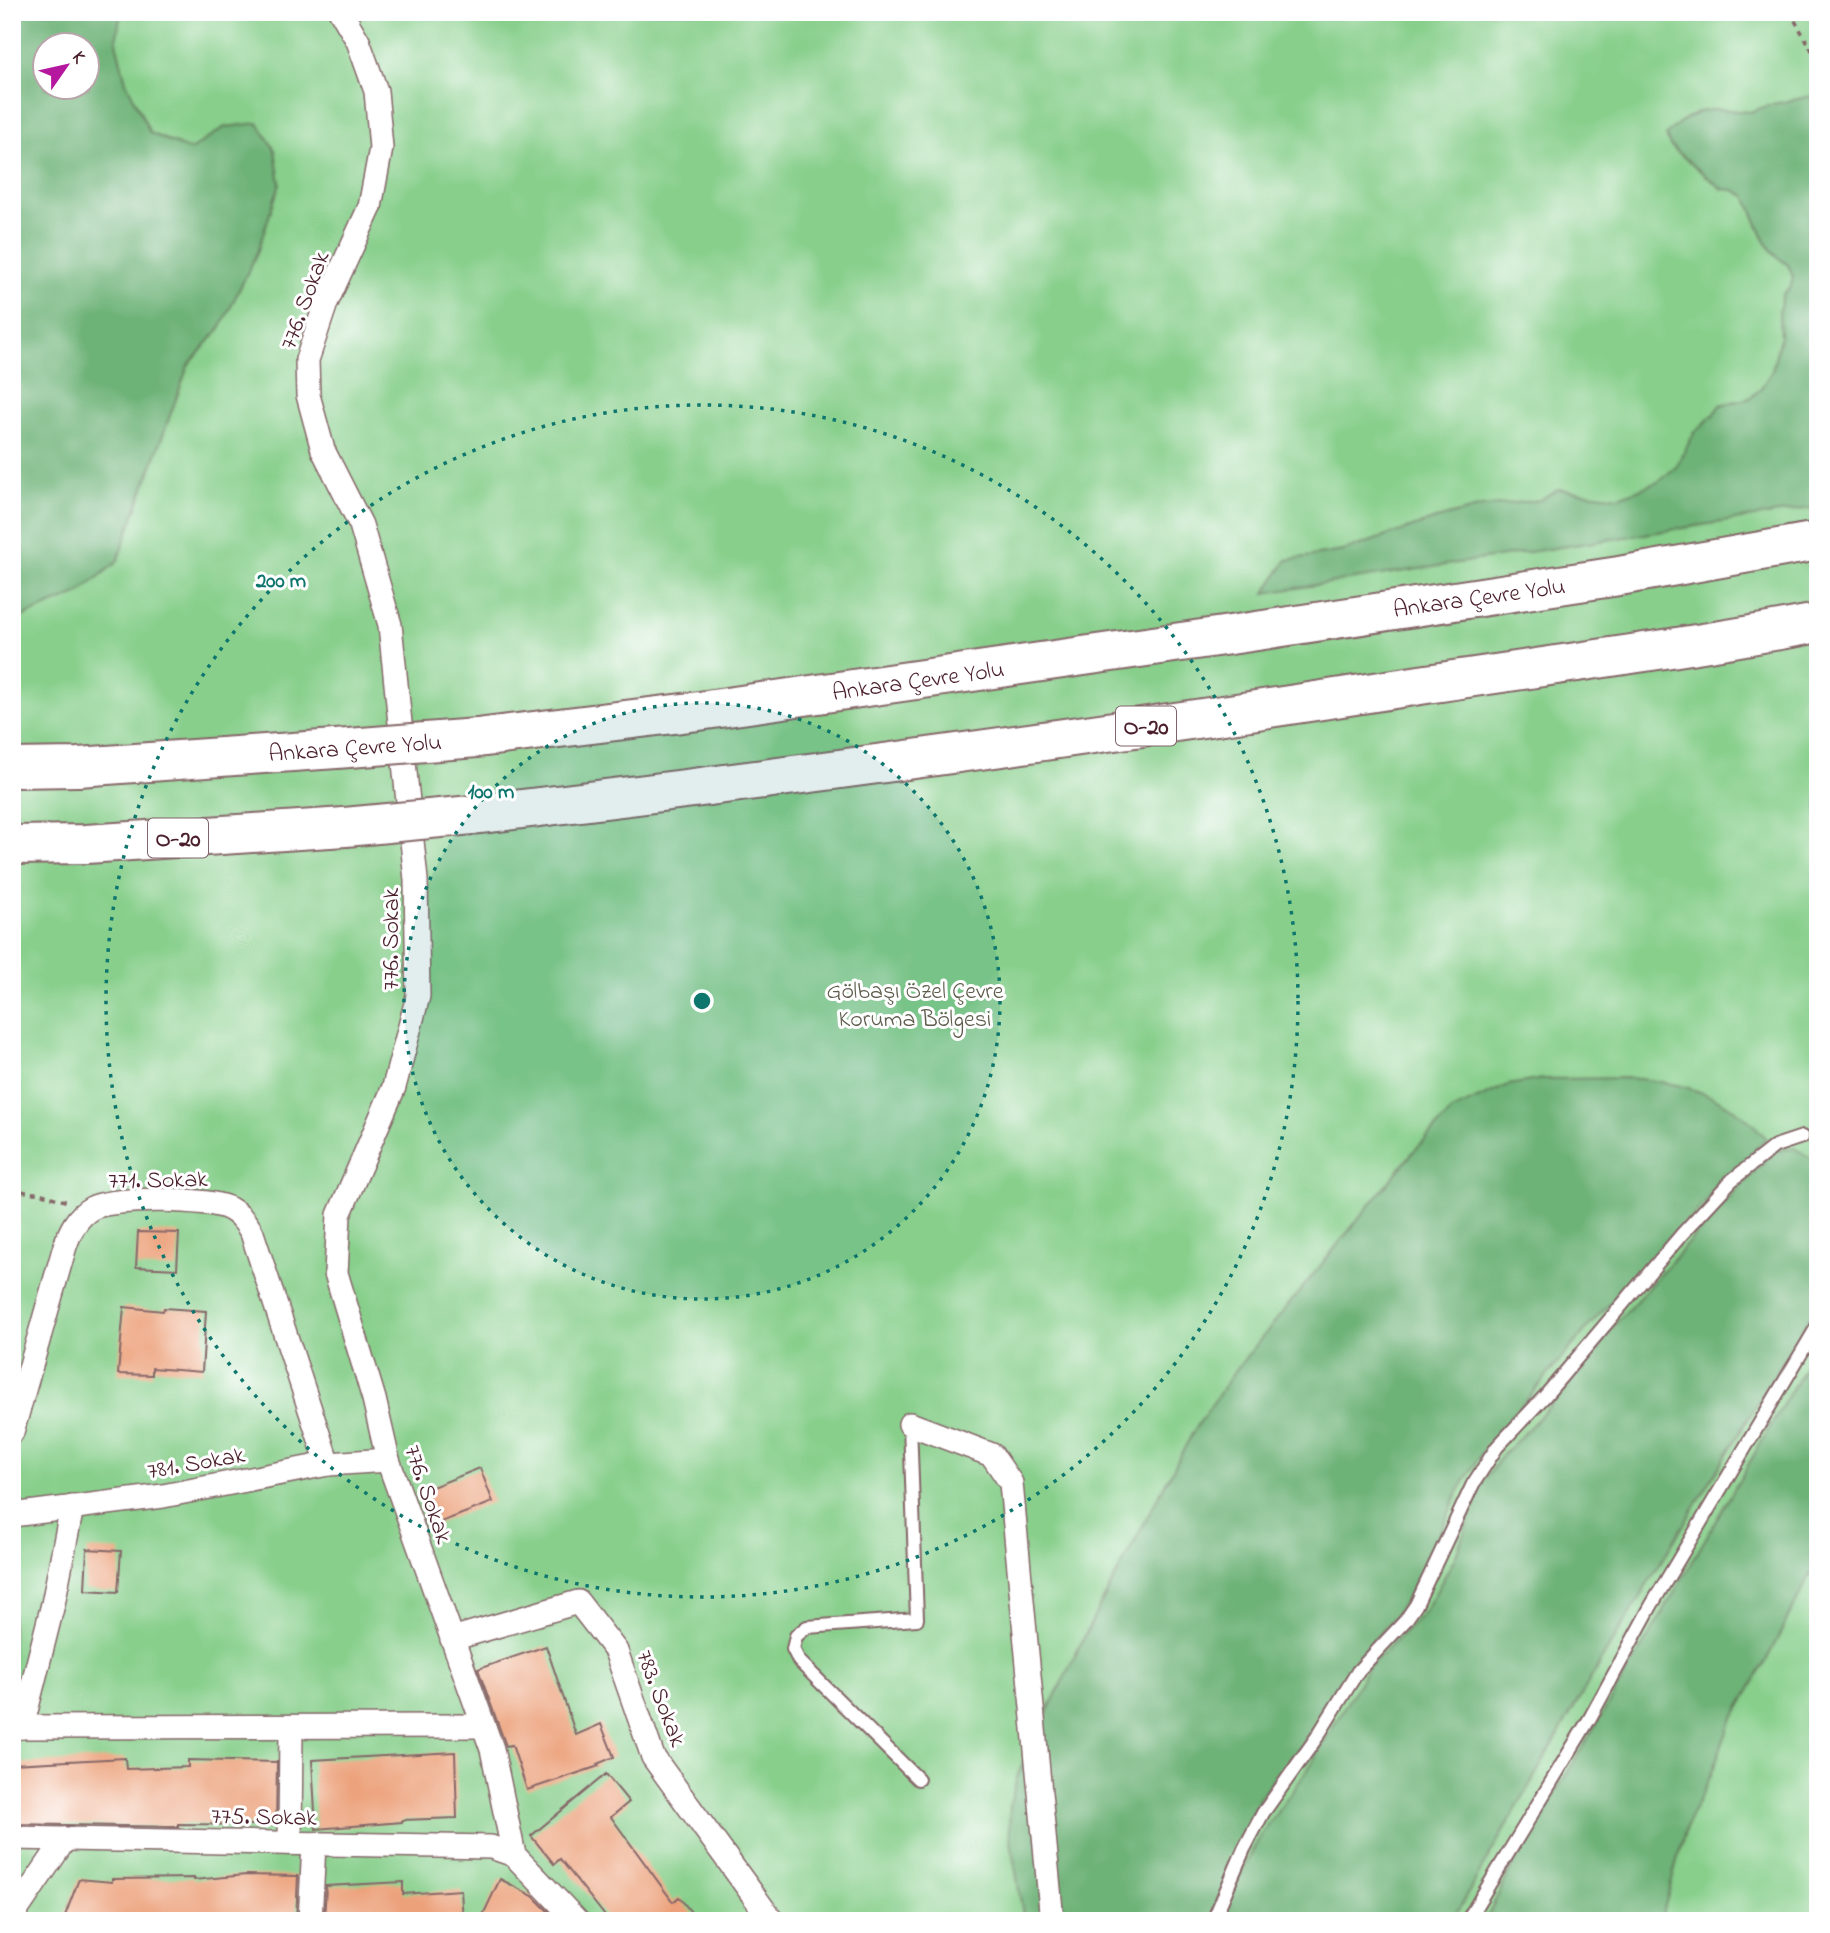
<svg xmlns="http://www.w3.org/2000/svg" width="1830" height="1933" font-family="'Indie Flower',sans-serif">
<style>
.green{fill:#87cf8b;stroke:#68775b;stroke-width:2;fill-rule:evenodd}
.forest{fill:#6db277;stroke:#5c6851;stroke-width:2;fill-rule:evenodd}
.building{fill:#eca17a}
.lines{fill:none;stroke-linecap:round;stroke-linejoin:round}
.service-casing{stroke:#866769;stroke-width:16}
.minor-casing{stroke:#866769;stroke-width:26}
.motorway-casing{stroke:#866769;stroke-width:42}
.path{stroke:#866769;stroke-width:3.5;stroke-dasharray:5 5;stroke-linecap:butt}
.service{stroke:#fff;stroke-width:12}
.minor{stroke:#fff;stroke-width:23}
.motorway{stroke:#fff;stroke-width:38}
.motorway-bridge-casing{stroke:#866769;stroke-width:42;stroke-linecap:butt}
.motorway-bridge{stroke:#fff;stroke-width:38}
.ring{fill:none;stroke:#0f766e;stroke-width:3.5;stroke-dasharray:3.5 7}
.labels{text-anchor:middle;stroke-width:6;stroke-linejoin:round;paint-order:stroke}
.shield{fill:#fff;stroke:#80626b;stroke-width:2}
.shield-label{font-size:23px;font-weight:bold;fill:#4a1f2b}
.street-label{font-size:24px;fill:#4a1f2b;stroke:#fff}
.park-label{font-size:24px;fill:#5f5d4d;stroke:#fff}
.centre{fill:#0f766e;stroke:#fff;stroke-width:3.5}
.ring-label{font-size:21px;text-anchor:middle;font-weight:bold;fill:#0f766e;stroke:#fff;stroke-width:6;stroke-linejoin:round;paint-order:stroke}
</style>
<rect width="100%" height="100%" fill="#fff"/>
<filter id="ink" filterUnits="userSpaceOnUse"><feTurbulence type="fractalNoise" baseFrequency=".0143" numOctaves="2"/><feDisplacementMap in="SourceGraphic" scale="14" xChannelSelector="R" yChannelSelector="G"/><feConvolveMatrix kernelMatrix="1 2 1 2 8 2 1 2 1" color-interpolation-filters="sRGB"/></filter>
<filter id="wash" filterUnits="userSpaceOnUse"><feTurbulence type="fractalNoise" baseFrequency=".00686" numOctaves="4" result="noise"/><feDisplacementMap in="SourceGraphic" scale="28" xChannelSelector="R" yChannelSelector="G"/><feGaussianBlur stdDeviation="1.57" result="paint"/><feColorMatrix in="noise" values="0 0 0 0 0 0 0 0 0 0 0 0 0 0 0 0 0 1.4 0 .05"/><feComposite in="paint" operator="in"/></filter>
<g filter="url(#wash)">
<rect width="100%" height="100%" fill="#f5eedc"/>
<path class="green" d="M 12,12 L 1818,12 L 1818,1921 L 12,1921 ZM 46,46 L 88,46 L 88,88 L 46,88 Z"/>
<g class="forest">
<path d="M 12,12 L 121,12 L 116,42 L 126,82 L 150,133 L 190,150 L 225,127 L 258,123 L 275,150 L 280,183 L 257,253 L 221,327 L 188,366 L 117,562 L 78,594 L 12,621 ZM 46,46 L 88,46 L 88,88 L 46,88 Z"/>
<polygon points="1812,96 1818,96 1818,507 1265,593 1287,560 1343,551 1436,519 1482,507 1540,500 1558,489 1619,497 1658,482 1676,467 1694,433 1713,415 1720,405 1750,398 1760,389 1772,371 1780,338 1779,310 1783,294 1791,286 1793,277 1788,265 1775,255 1764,239 1746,196 1734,190 1722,189 1670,146 1666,135 1680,122 1699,112 1717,109 1750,112 1773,104"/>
<path d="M 1628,1078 C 1683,1082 1729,1095 1766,1138 L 1588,1327 L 1481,1454 L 1458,1492 L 1431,1554 L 1410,1594 L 1395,1616 L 1358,1658 L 1335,1689 L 1304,1742 L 1260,1797 L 1246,1827 L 1235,1869 L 1211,1921 L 1024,1921 L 1009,1829 L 1010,1805 L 1017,1777 L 1028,1751 L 1095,1615 L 1193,1432 L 1234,1372 L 1414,1151 L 1453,1110 L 1508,1085 L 1543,1079 Z"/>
<polygon points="1794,1148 1818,1162 1818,1304 1599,1664 1452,1921 1221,1921 1241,1872 1262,1833 1307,1771 1367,1669 1425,1611 1455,1558 1482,1482 1503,1455 1549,1407 1611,1329 1688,1243 1774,1151"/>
<polygon points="1818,1344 1818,1560 1767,1659 1729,1726 1711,1775 1686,1827 1661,1921 1485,1921 1517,1857 1659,1619"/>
</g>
<g id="blocks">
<g class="building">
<polygon points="138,1232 179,1233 177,1269 136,1267"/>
<polygon points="124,1307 163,1311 164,1308 206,1311 202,1372 152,1368 152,1375 118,1374"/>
<polygon points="480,1468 493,1502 436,1524 422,1491"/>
<polygon points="87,1549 121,1551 118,1592 85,1590"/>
<polygon points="546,1646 576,1735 601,1724 614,1757 597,1764 599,1766 527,1790 512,1745 506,1746 478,1669"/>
<polygon points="455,1752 457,1818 402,1820 402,1822 316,1829 312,1760"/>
<polygon points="125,1758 126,1769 188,1767 188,1760 277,1762 276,1825 178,1824 178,1827 12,1824 12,1764"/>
<polygon points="606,1774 629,1802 611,1817 673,1902 679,1897 698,1921 609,1921 560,1859 554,1864 531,1836"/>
<polygon points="246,1875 298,1876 296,1921 63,1921 79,1879 112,1882 112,1879 194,1878 194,1880"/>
<polygon points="500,1879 533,1896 553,1916 550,1921 480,1921"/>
<polygon points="403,1882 403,1894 461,1890 463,1921 324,1921 326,1886"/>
</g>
</g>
</g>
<g filter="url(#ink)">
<use href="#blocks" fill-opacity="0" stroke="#866769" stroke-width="2"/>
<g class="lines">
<defs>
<g id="service">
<polyline points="910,1424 917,1619 807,1627 796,1636 793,1649 799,1661 918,1779"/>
<polyline points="1213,1921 1244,1849 1263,1813 1317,1737 1358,1671 1405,1621 1416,1605 1473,1484 1497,1447 1545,1396 1682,1234 1732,1180 1775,1146 1802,1137"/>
<polyline points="1467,1921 1590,1718 1651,1606 1818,1325"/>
</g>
<g id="minor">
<polyline points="341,12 358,41 376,91 381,148 370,207 326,303 307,360 308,395 323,450 361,525 390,625 416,880 418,996 394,1087 339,1215 336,1273 374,1399 388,1460 492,1749 514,1855 577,1921"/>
<polyline points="910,1424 992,1455 1011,1483 1052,1921"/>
<path d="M 12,1432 L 65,1246 C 70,1231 77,1216 92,1208 C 112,1197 211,1198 230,1209 C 240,1214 247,1224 252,1233 L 328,1464"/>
<polyline points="12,1515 163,1496 328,1464 388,1460"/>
<polyline points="452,1639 578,1602 616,1651 653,1757 772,1921"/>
<polyline points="12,1727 483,1726"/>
<polyline points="22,1727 53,1604 72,1507"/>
<polyline points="12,1838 491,1847 514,1855"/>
<polyline points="290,1843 291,1727"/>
<polyline points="12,1917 65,1839"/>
<polyline points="310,1921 314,1844"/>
</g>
<g id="motorway">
<polyline points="477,738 699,711 1230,635 1619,576 1818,541"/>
<polyline points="12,768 78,767 336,749"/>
<path d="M 472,815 C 789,778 1105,734 1420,685 C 1552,665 1686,648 1818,623"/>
<polyline points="12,845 86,844 345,827"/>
</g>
</defs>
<use href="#service" class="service-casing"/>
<use href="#minor" class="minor-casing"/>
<use href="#motorway" class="motorway-casing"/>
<g class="path">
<polyline points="1790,12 1818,61"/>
<polyline points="12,1190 42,1194 68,1202"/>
</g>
<use href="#service" class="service"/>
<use href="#minor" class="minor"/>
<use href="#motorway" class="motorway"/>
<defs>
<g id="motorway-bridge">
<polyline points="336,749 477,738"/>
<polyline points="345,827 472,815"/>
</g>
</defs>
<use href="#motorway-bridge" class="motorway-bridge-casing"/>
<use href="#motorway-bridge" class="motorway-bridge"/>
</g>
</g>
<circle cx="702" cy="1001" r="298" fill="#0f766e" fill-opacity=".12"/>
<g class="ring">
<circle cx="702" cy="1001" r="298"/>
<circle cx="702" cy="1001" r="596"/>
</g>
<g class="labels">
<g class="shield">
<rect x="1116" y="706.5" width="60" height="39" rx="5"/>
<rect x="148" y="818.5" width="60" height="39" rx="5"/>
</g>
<g class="shield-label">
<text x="1146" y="734">O-20</text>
<text x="178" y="846">O-20</text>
</g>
<g class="street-label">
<text transform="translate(304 300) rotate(-70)" y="8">776. Sokak</text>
<text transform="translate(1479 597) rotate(-8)" y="8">Ankara Çevre Yolu</text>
<text transform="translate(918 680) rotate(-8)" y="8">Ankara Çevre Yolu</text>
<text transform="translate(355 747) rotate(-4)" y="8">Ankara Çevre Yolu</text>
<text transform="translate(390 939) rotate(-90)" y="8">776. Sokak</text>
<text transform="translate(158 1179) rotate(-1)" y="8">771. Sokak</text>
<text transform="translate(196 1462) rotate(-10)" y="8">781. Sokak</text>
<text transform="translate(429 1494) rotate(71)" y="8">776. Sokak</text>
<text transform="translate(662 1698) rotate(69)" y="8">783. Sokak</text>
<text transform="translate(264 1816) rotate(1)" y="8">775. Sokak</text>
</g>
<g class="park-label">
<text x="915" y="998">Gölbaşı Özel Çevre<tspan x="915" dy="28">Koruma Bölgesi</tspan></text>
</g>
</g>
<circle cx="702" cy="1001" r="10" class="centre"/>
<g class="ring-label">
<text x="281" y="587">200 m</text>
<text x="491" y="798">100 m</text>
</g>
<rect width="1830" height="1933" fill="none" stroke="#fff" stroke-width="42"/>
<g transform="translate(66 66) rotate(56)"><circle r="33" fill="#ffffff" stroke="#b7a5aa" stroke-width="2"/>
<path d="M0-5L12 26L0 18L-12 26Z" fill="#b5179e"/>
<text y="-10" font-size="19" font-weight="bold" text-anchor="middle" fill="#4a1f2b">K</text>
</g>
</svg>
